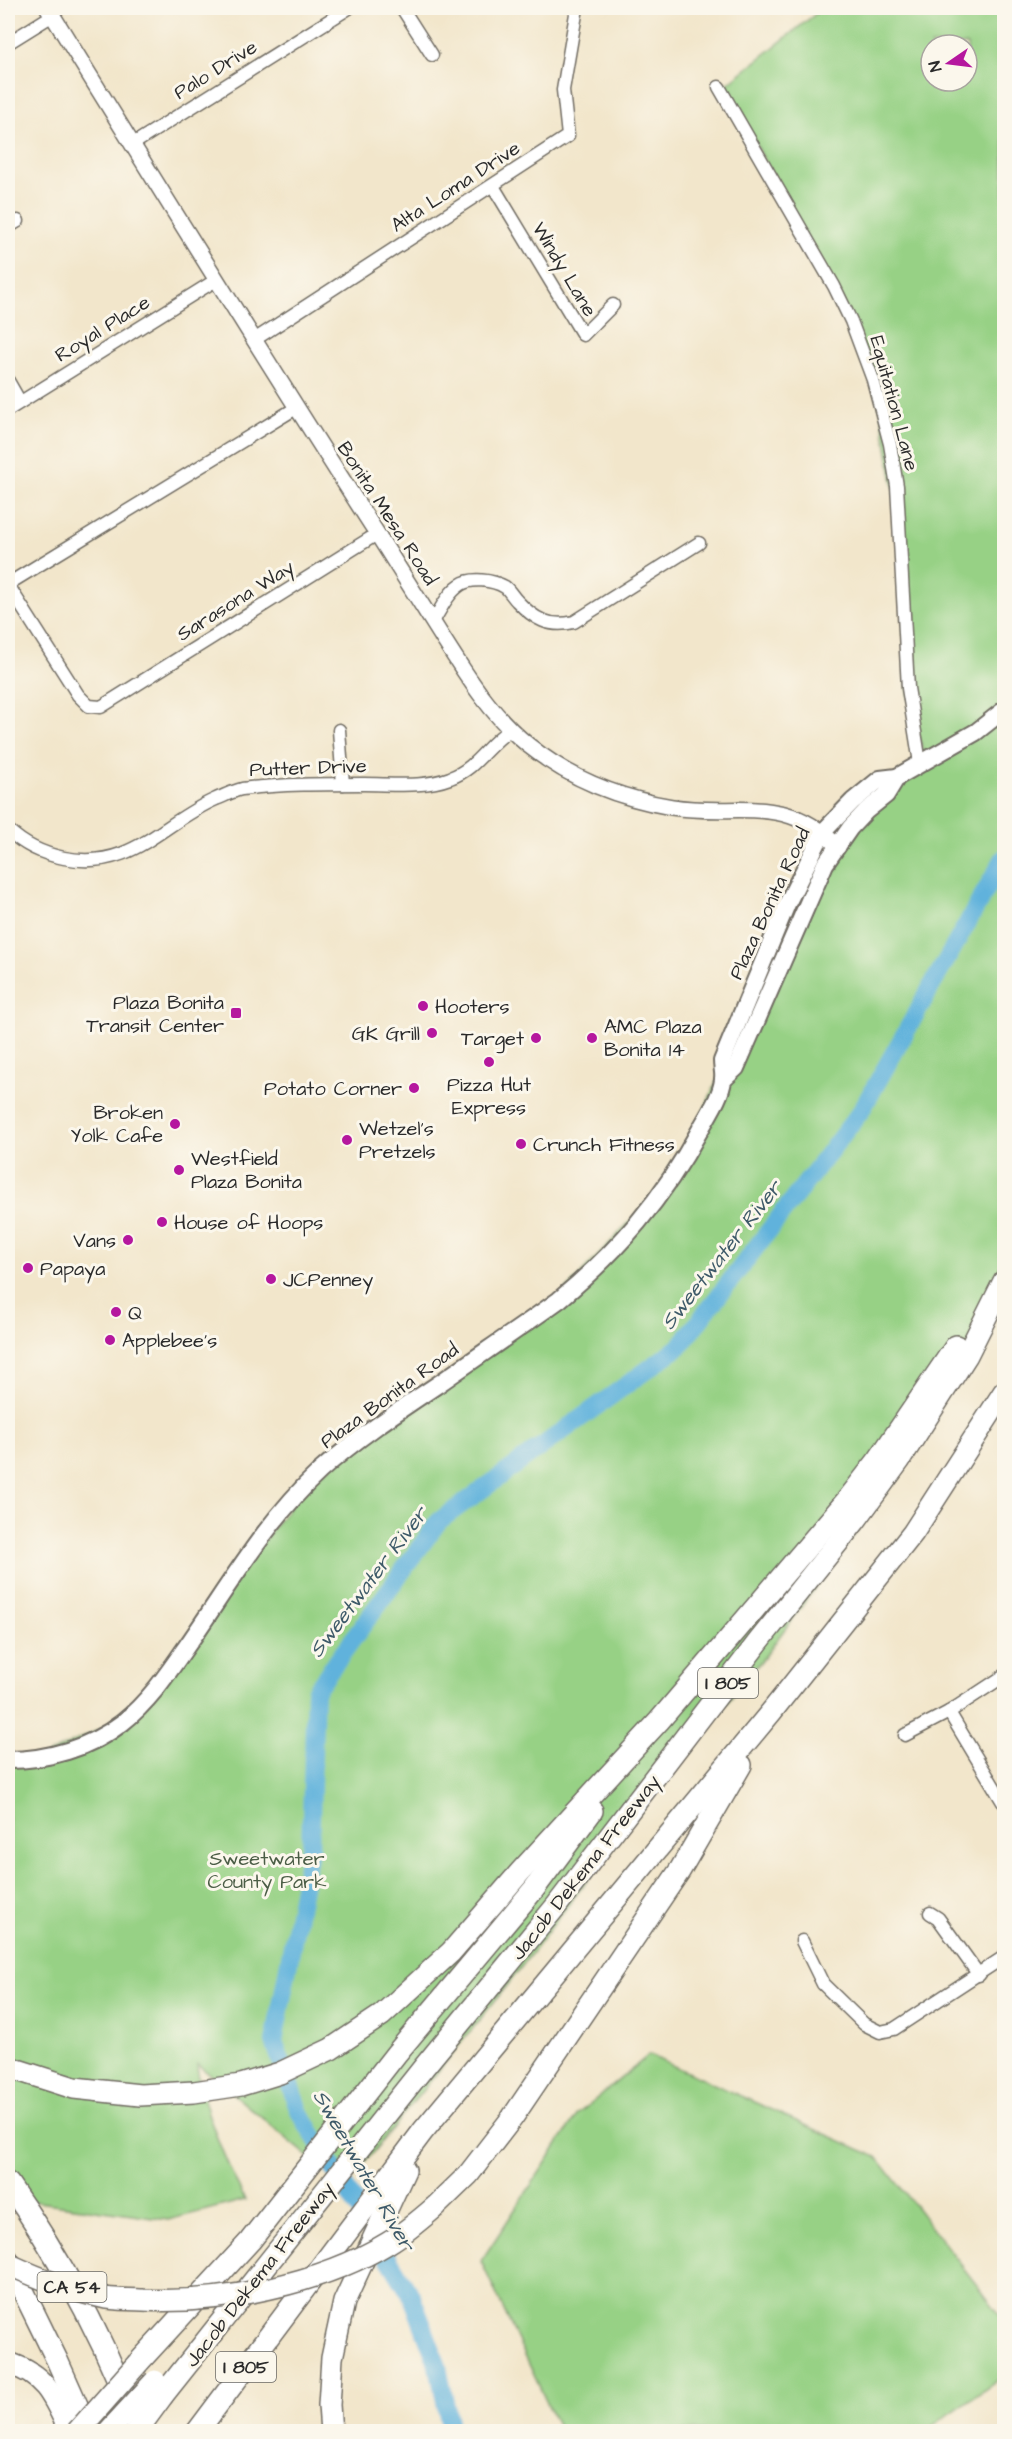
<svg xmlns="http://www.w3.org/2000/svg" width="1012" height="2439" font-family="'Architects Daughter',sans-serif">
<style>
.green{fill:#97d185;stroke:#617e58;stroke-width:1.5;fill-rule:evenodd}
.lines{fill:none;stroke-linecap:round;stroke-linejoin:round}
.river{stroke:#61b2dc;stroke-width:18}
.minor-casing{stroke:#716c63;stroke-width:15}
.tertiary-casing{stroke:#716c63;stroke-width:18}
.secondary-casing{stroke:#716c63;stroke-width:20}
.motorway-casing{stroke:#716c63;stroke-width:24}
.minor{stroke:#fff;stroke-width:12}
.tertiary{stroke:#fff;stroke-width:15}
.secondary{stroke:#fff;stroke-width:16}
.motorway{stroke:#fff;stroke-width:21}
.motorway-bridge-casing{stroke:#716c63;stroke-width:24;stroke-linecap:butt}
.motorway-bridge{stroke:#fff;stroke-width:21}
.poi-dot{fill:#b5179e;stroke:#fbf7ec;stroke-width:2}
.labels{text-anchor:middle;stroke-width:6;stroke-linejoin:round;paint-order:stroke}
.shield{fill:#fbf7ec;stroke:#696865;stroke-width:1.5}
.shield-label{font-size:18px;font-weight:bold;fill:#2b2b2b}
.street-label{font-size:20px;fill:#2b2b2b;stroke:#fbf7ec}
.poi-label{font-size:20px;fill:#2b2b2b;stroke:#fbf7ec;text-anchor:start}
.park-label{font-size:20px;fill:#4b5d46;stroke:#fbf7ec}
.water-label{font-size:21px;font-style:italic;fill:#3e5a69;stroke:#fbf7ec}
</style>
<rect width="100%" height="100%" fill="#fbf7ec"/>
<filter id="ink" filterUnits="userSpaceOnUse"><feTurbulence type="fractalNoise" baseFrequency=".0167" numOctaves="2"/><feDisplacementMap in="SourceGraphic" scale="12" xChannelSelector="R" yChannelSelector="G"/><feConvolveMatrix kernelMatrix="1 2 1 2 8 2 1 2 1" color-interpolation-filters="sRGB"/></filter>
<filter id="wash" filterUnits="userSpaceOnUse"><feTurbulence type="fractalNoise" baseFrequency=".008" numOctaves="4" result="noise"/><feDisplacementMap in="SourceGraphic" scale="24" xChannelSelector="R" yChannelSelector="G"/><feGaussianBlur stdDeviation="1.35" result="paint"/><feColorMatrix in="noise" values="0 0 0 0 0 0 0 0 0 0 0 0 0 0 0 0 0 1.4 0 .05"/><feComposite in="paint" operator="in"/></filter>
<g filter="url(#wash)">
<rect width="100%" height="100%" fill="#f2e6cb"/>
<g class="green">
<path d="M 823,8 L 1004,8 L 1004,1283 L 902,1470 L 765,1656 L 652,1795 L 506,1987 L 345,2187 L 197,2064 C 200,2103 227,2165 245,2200 L 168,2220 L 31,2201 L 8,2188 L 8,1759 L 40,1758 L 132,1714 L 306,1485 L 552,1305 L 677,1171 L 820,849 L 847,815 L 925,761 L 907,687 L 900,522 L 875,378 L 726,85 ZM 931,45 L 967,45 L 967,81 L 931,81 Z"/>
<polygon points="649,2055 877,2157 1004,2320 1004,2376 925,2431 560,2431 481,2261 578,2114"/>
</g>
<g class="lines">
<polyline class="river" points="451,2432 438,2366 412,2297 300,2113 274,2042 310,1850 315,1691 439,1521 680,1346 861,1111 1004,858"/>
</g>
</g>
<g filter="url(#ink)">
<g class="lines">
<defs>
<g id="minor">
<polyline points="402,8 432,55"/>
<polyline points="8,43 53,15"/>
<polyline points="719,87 834,286 851,321 873,380 890,444 897,486 908,688 920,763"/>
<polyline points="133,144 349,8"/>
<polyline points="493,186 583,335 613,305"/>
<polyline points="8,227 18,221"/>
<polyline points="254,340 568,136 563,90 577,8"/>
<polyline points="8,381 20,402"/>
<polyline points="8,410 216,280"/>
<polyline points="8,584 296,408"/>
<polyline points="8,585 78,695 89,706 101,707 377,534"/>
<path d="M 433,622 C 440,610 448,593 460,585 C 471,577 493,580 505,587 C 509,590 513,597 517,601 C 534,619 549,628 574,622 L 699,543"/>
<polyline points="339,730 343,784"/>
<path d="M 8,830 C 24,845 43,854 64,858 C 132,871 161,823 216,799 C 224,796 233,791 242,789 C 279,784 326,784 364,784 C 392,784 424,788 450,778 C 478,768 487,744 510,730"/>
<polyline points="949,1712 1003,1802"/>
<polyline points="905,1735 949,1712 1004,1676"/>
<polyline points="930,1913 938,1918 979,1975"/>
<polyline points="802,1941 823,1984 864,2024 880,2032 894,2029 1004,1957"/>
</g>
<path id="tertiary" d="M 48,8 C 156,183 264,358 376,532 C 399,568 421,604 444,640 C 468,678 492,716 528,745 C 570,779 618,798 672,807 C 738,817 784,792 838,847"/>
<g id="secondary">
<polyline points="723,1080 736,1068 825,864 850,828 866,811 886,795 897,777"/>
<path d="M 8,1760 C 47,1760 90,1748 122,1723 C 151,1700 170,1670 191,1640 C 231,1582 268,1519 320,1471 C 357,1438 398,1411 440,1383 C 480,1355 520,1328 559,1300 C 620,1249 662,1200 700,1130 C 708,1115 721,1097 723,1080 C 724,1074 722,1067 722,1061 L 787,904 L 823,832 L 853,801 L 880,779 L 897,777 L 976,732 L 1004,710"/>
</g>
<g id="motorway">
<polyline points="8,2067 74,2088 140,2095 194,2092 241,2085 280,2073 331,2049 382,2015 451,1952 521,1871 659,1721 848,1499 879,1459 956,1346"/>
<path d="M 8,2183 C 60,2257 103,2337 135,2422"/>
<polyline points="435,2207 468,2175 512,2118 680,1870 741,1765"/>
<polyline points="8,2260 57,2360 89,2432"/>
<path d="M 8,2363 C 46,2375 54,2397 70,2432"/>
<polyline points="138,2363 250,2241 396,2054 534,1889 592,1811"/>
<polyline points="163,2395 424,2067 557,1905 759,1641 855,1521 899,1461 967,1355 1004,1281"/>
<polyline points="197,2432 423,2131 772,1711 913,1533 1004,1392"/>
<polyline points="331,2432 329,2405 332,2358 344,2302 405,2170"/>
</g>
</defs>
<use href="#minor" class="minor-casing"/>
<use href="#tertiary" class="tertiary-casing"/>
<use href="#secondary" class="secondary-casing"/>
<use href="#motorway" class="motorway-casing"/>
<use href="#minor" class="minor"/>
<use href="#tertiary" class="tertiary"/>
<use href="#secondary" class="secondary"/>
<use href="#motorway" class="motorway"/>
<defs>
<g id="motorway-bridge">
<path d="M 8,2264 C 40,2279 72,2291 106,2298 C 118,2300 131,2299 143,2300 C 220,2304 321,2284 388,2243 C 405,2233 420,2220 435,2207"/>
<polyline points="77,2432 138,2363"/>
<polyline points="108,2432 155,2381"/>
<polyline points="136,2432 163,2395"/>
</g>
</defs>
<use href="#motorway-bridge" class="motorway-bridge-casing"/>
<use href="#motorway-bridge" class="motorway-bridge"/>
</g>
</g>
<g class="poi-dot">
<circle cx="423" cy="1006" r="6"/>
<rect x="230" y="1007" width="12" height="12" rx="3"/>
<circle cx="432" cy="1033" r="6"/>
<circle cx="536" cy="1038" r="6"/>
<circle cx="592" cy="1038" r="6"/>
<circle cx="489" cy="1062" r="6"/>
<circle cx="414" cy="1088" r="6"/>
<circle cx="175" cy="1124" r="6"/>
<circle cx="347" cy="1140" r="6"/>
<circle cx="521" cy="1144" r="6"/>
<circle cx="179" cy="1170" r="6"/>
<circle cx="162" cy="1222" r="6"/>
<circle cx="128" cy="1240" r="6"/>
<circle cx="28" cy="1268" r="6"/>
<circle cx="271" cy="1279" r="6"/>
<circle cx="116" cy="1312" r="6"/>
<circle cx="110" cy="1340" r="6"/>
</g>
<g class="labels">
<g class="shield">
<rect x="698" y="1668" width="60" height="30" rx="4.5"/>
<rect x="37.5" y="2272" width="69" height="30" rx="4.5"/>
<rect x="216" y="2352" width="60" height="30" rx="4.5"/>
</g>
<g class="shield-label">
<text x="728" y="1689">I 805</text>
<text x="72" y="2293">CA 54</text>
<text x="246" y="2373">I 805</text>
</g>
<g class="street-label">
<text transform="translate(215 69) rotate(-32)" y="7">Palo Drive</text>
<text transform="translate(455 186) rotate(-33)" y="7">Alta Loma Drive</text>
<text transform="translate(565 269) rotate(59)" y="7">Windy Lane</text>
<text transform="translate(102 328) rotate(-32)" y="7">Royal Place</text>
<text transform="translate(895 403) rotate(75)" y="7">Equitation Lane</text>
<text transform="translate(388 513) rotate(57)" y="7">Bonita Mesa Road</text>
<text transform="translate(235 600) rotate(-32)" y="7">Sarasona Way</text>
<text transform="translate(308 767) rotate(-2)" y="7">Putter Drive</text>
<text transform="translate(769 903) rotate(-65)" y="7">Plaza Bonita Road</text>
<text transform="translate(389 1395) rotate(-36)" y="7">Plaza Bonita Road</text>
<text transform="translate(585 1867) rotate(-52)" y="7">Jacob Dekema Freeway</text>
<text transform="translate(259 2274) rotate(-52)" y="7">Jacob Dekema Freeway</text>
</g>
<g class="poi-label">
<text x="224" y="1009" text-anchor="end">Plaza Bonita<tspan x="224" dy="23">Transit Center</tspan></text>
<text x="435" y="1013">Hooters</text>
<text x="604" y="1033">AMC Plaza<tspan x="604" dy="23">Bonita 14</tspan></text>
<text x="420" y="1040" text-anchor="end">GK Grill</text>
<text x="524" y="1045" text-anchor="end">Target</text>
<text x="489" y="1091" text-anchor="middle">Pizza Hut<tspan x="489" dy="23">Express</tspan></text>
<text x="402" y="1095" text-anchor="end">Potato Corner</text>
<text x="163" y="1119" text-anchor="end">Broken<tspan x="163" dy="23">Yolk Cafe</tspan></text>
<text x="359" y="1135">Wetzel's<tspan x="359" dy="23">Pretzels</tspan></text>
<text x="533" y="1151">Crunch Fitness</text>
<text x="191" y="1165">Westfield<tspan x="191" dy="23">Plaza Bonita</tspan></text>
<text x="174" y="1229">House of Hoops</text>
<text x="116" y="1247" text-anchor="end">Vans</text>
<text x="40" y="1275">Papaya</text>
<text x="283" y="1286">JCPenney</text>
<text x="128" y="1319">Q</text>
<text x="122" y="1347">Applebee's</text>
</g>
<g class="park-label">
<text x="267" y="1865">Sweetwater<tspan x="267" dy="23">County Park</tspan></text>
</g>
<g class="water-label">
<text transform="translate(721 1255) rotate(-52)" y="7">Sweetwater River</text>
<text transform="translate(368 1582) rotate(-53)" y="7">Sweetwater River</text>
<text transform="translate(364 2170) rotate(60)" y="7">Sweetwater River</text>
</g>
</g>
<rect width="1012" height="2439" fill="none" stroke="#fbf7ec" stroke-width="30"/>
<g transform="translate(949 63) rotate(256)"><circle r="28" fill="#fbf7ec" stroke="#a8a59f" stroke-width="1.5"/>
<path d="M0-4.5L10 22L0 15L-10 22Z" fill="#b5179e"/>
<text y="-9" font-size="16" font-weight="bold" text-anchor="middle" fill="#2b2b2b">N</text>
</g>
</svg>
